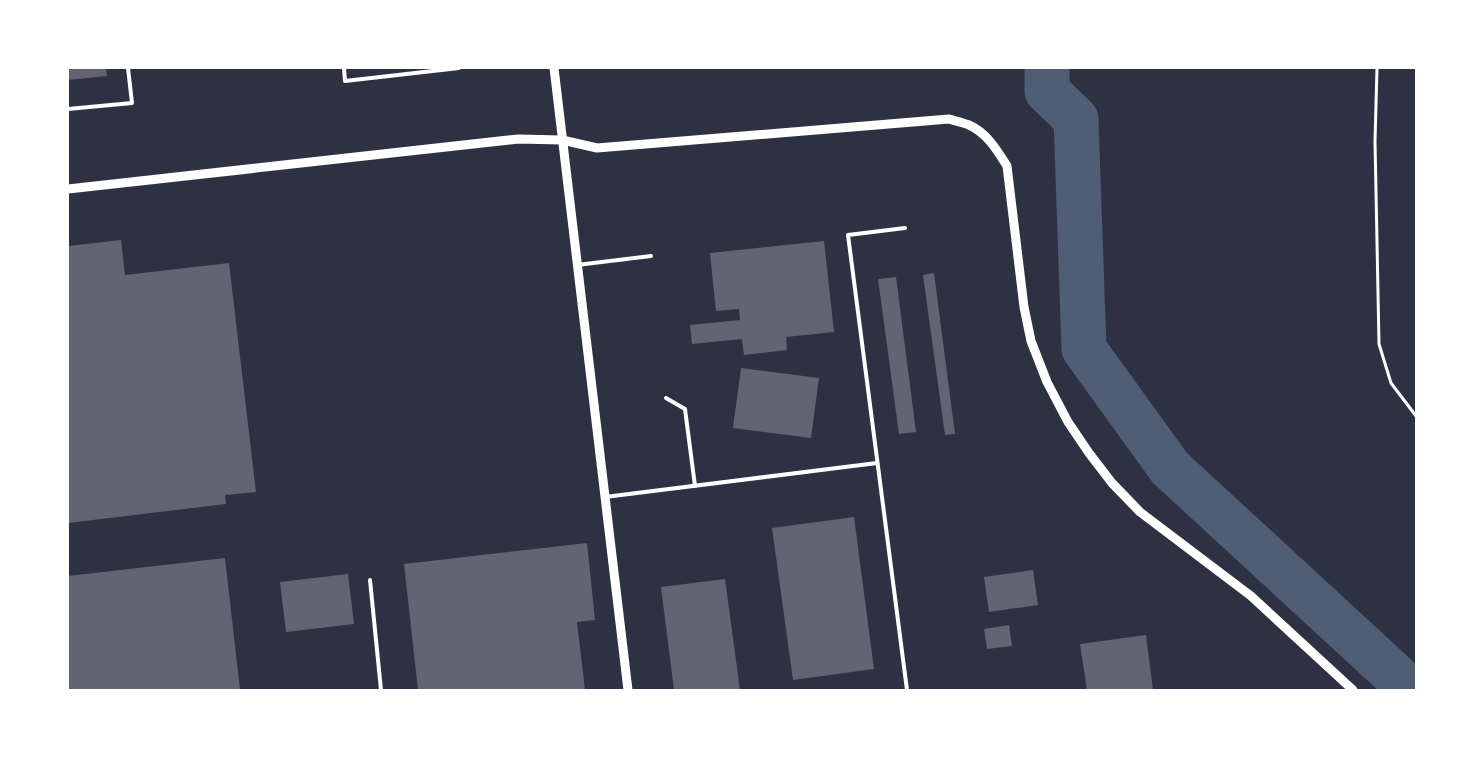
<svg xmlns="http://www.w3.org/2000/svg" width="1484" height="758" font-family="'Nunito Sans',sans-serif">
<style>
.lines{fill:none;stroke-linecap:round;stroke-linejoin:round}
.river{stroke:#4f5d75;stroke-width:45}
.building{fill:#626471}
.path{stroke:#fff;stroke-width:3}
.service{stroke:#fff;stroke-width:4}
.tertiary{stroke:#fff;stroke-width:9}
</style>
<rect width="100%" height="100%" fill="#2d3142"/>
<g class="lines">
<polyline class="river" points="1047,68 1047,91 1076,119 1084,349 1170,468 1411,690"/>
</g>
<g class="building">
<polygon points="68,68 106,68 107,76 68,80"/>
<polygon points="121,240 125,275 229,263 256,492 225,495 226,504 68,523 68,246"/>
<polygon points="824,241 834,332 786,337 787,350 744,355 742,339 692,344 690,325 740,320 739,309 716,311 710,253"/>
<polygon points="934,273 955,434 945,435 923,275"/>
<polygon points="896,277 916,432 899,434 878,279"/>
<polygon points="741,368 819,378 811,438 733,428"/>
<polygon points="854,517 874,669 793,680 772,528"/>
<polygon points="587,543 595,620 577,622 585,690 418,690 404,564"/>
<polygon points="225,558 240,690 68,690 68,576"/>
<polygon points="1033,570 1038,605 989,612 984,577"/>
<polygon points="348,574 354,624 286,632 280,582"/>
<polygon points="725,579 740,690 674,690 661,587"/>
<polygon points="1009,625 1012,646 987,649 984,629"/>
<polygon points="1146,635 1153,690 1087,690 1080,644"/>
</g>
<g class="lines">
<polyline class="path" points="1377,68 1375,141 1379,344 1391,383 1416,416"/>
<g class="service">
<polyline points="344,68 345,81 459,68"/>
<polyline points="68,109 132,103 128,68"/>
<polyline points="905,228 848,235 907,690"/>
<polyline points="577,265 651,256"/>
<polyline points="666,398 685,409 695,486"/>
<polyline points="605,497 877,463"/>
<polyline points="370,580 381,690"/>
</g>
<g class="tertiary">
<polyline points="554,68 628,690"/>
<path d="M 68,189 L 518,139 L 562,140 L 597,148 L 949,119 C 955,121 962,122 969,125 C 987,133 997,150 1007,166 L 1024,307 L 1031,341 L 1047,382 L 1068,422 L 1089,453 L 1112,483 L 1140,512 L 1251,596 L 1353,690"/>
</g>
</g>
<rect width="1484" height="758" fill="none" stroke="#ffffff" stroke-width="138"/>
</svg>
